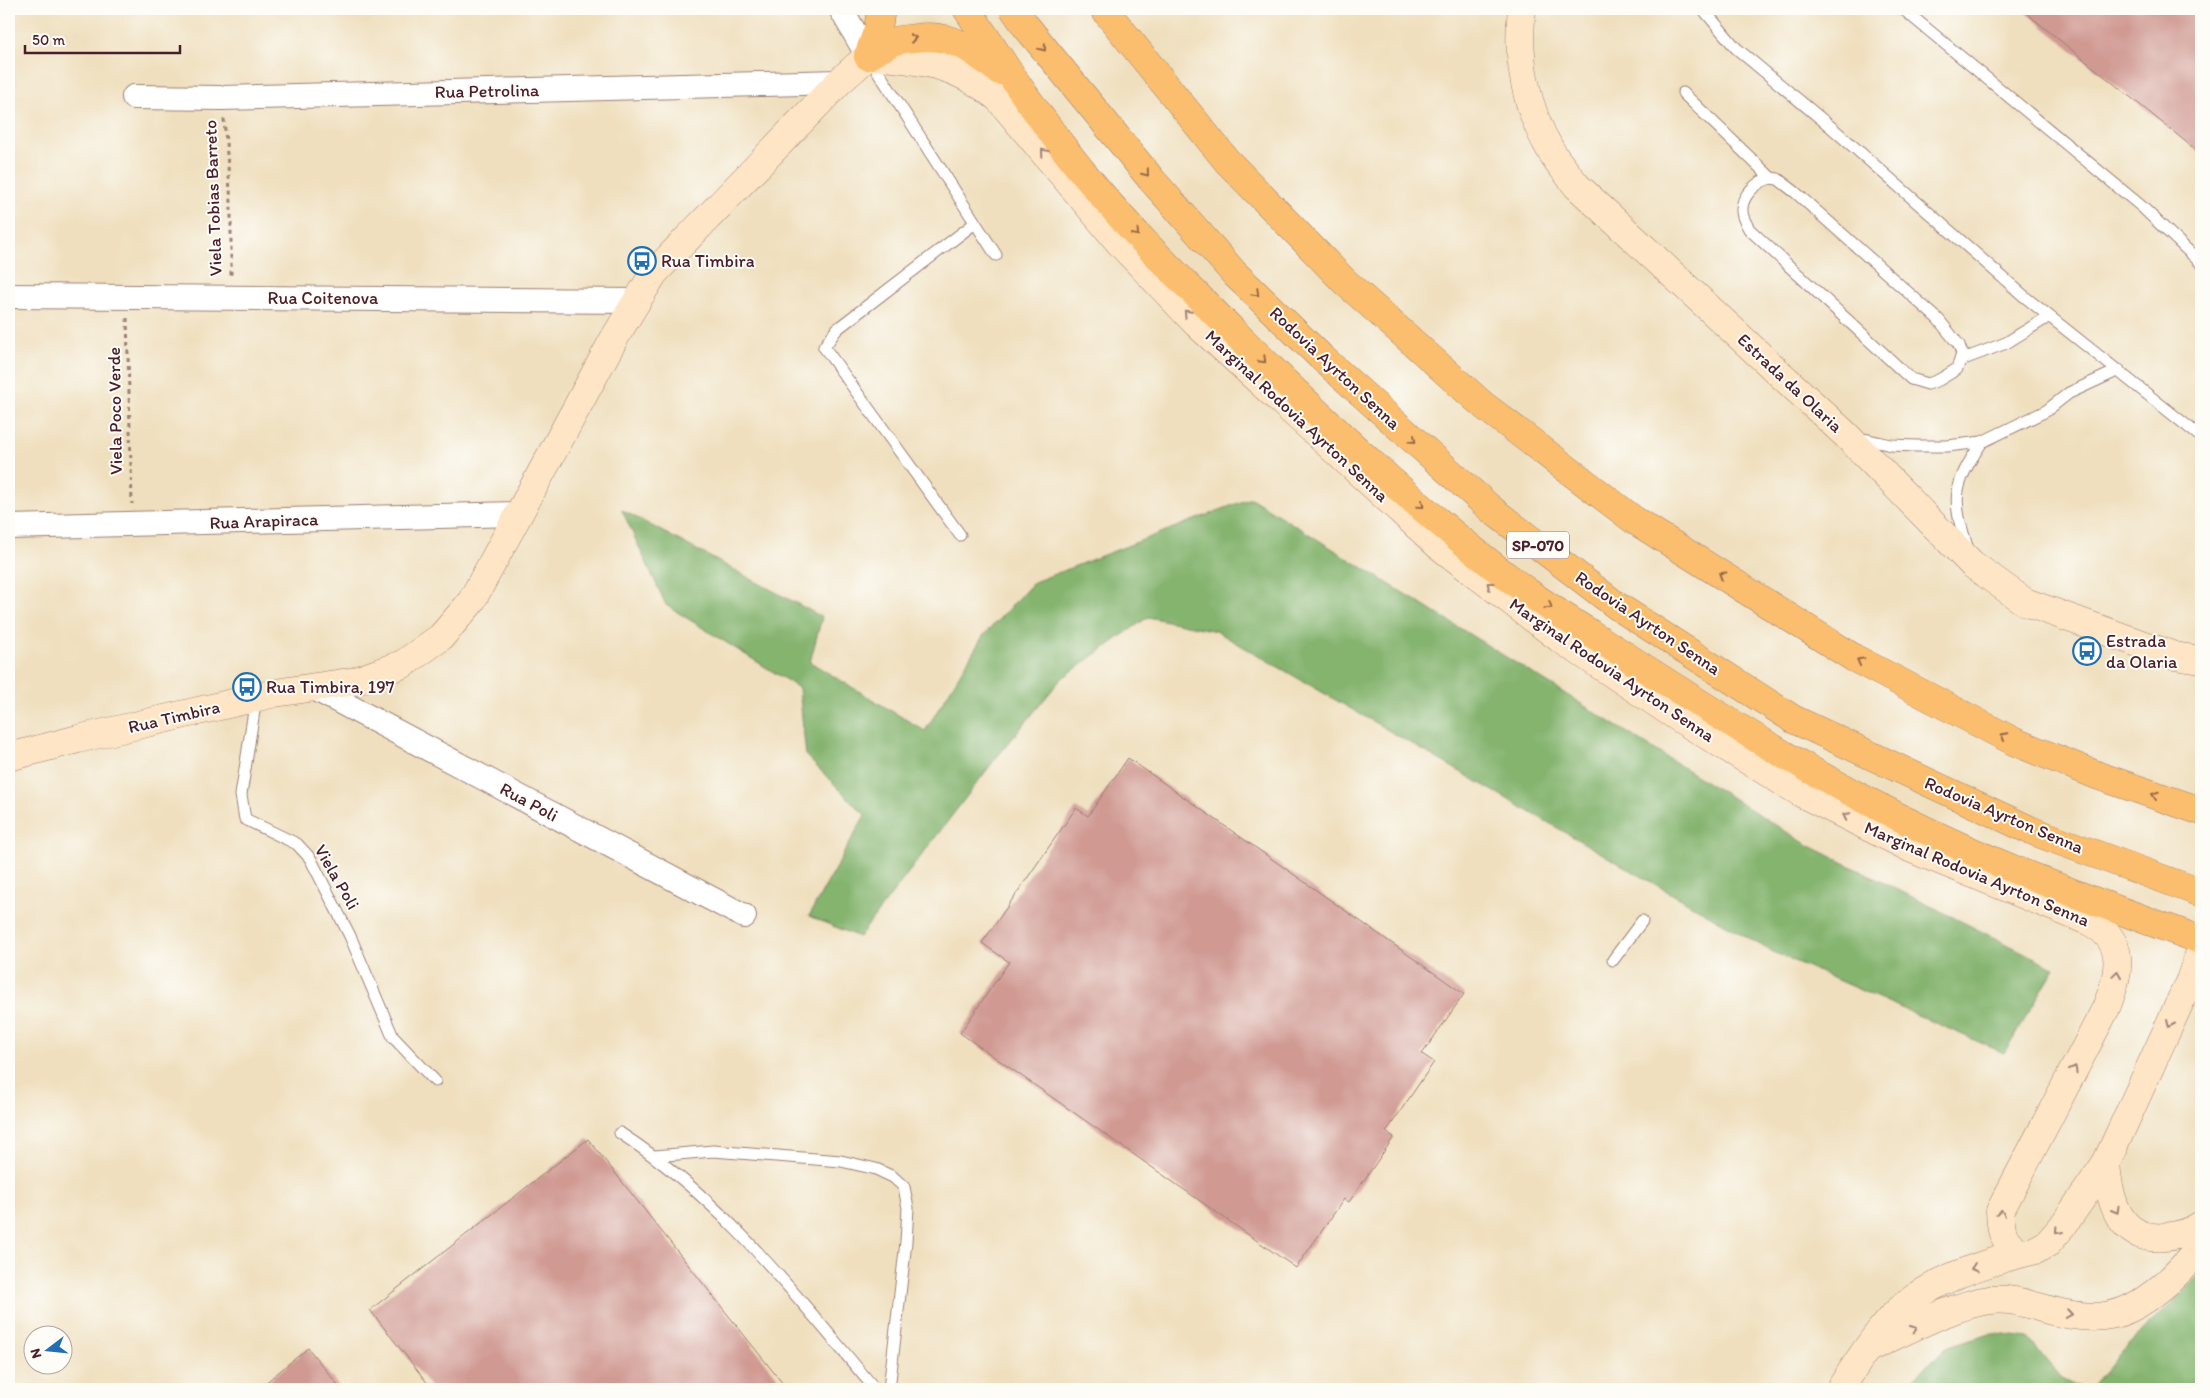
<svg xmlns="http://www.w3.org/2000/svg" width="2210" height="1398" font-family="Itim,sans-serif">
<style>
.forest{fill:#84b46e;stroke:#676a4c}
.building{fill:#d09a93}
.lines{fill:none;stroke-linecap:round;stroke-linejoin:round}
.lane-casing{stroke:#9c7f74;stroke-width:13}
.street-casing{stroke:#9c7f74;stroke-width:26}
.secondary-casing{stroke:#9c7f74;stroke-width:29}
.highway-casing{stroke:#9c7f74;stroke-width:29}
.path{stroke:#9c7f74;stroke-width:3;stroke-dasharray:4 4;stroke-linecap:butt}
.lane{stroke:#fff;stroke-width:11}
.street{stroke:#fff;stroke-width:24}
.secondary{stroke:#fde5c5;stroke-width:28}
.highway{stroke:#fabe6e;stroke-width:28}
.oneway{stroke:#996749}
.oneway2{stroke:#a48278}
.labels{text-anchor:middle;stroke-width:4;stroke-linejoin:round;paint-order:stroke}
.shield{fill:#fdfcf7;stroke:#806168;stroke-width:1}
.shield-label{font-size:16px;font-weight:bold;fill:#4a1f2b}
.street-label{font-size:18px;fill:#4a1f2b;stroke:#fdfcf7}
.poi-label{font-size:18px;fill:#4a1f2b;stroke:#fdfcf7;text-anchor:start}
</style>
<rect width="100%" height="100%" fill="#fdfcf7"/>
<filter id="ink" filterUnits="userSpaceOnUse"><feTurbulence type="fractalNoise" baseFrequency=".02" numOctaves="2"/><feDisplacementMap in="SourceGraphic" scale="10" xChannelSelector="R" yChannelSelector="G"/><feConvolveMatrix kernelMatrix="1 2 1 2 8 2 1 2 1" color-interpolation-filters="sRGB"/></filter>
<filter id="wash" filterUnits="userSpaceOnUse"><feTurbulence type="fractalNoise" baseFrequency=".0096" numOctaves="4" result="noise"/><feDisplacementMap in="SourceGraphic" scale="20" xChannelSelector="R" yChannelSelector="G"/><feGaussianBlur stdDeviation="1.12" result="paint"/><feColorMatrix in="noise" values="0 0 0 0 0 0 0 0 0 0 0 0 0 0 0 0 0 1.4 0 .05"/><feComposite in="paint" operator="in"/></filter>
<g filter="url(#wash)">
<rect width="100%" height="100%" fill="#efdfbe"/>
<g class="forest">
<polygon points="1251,498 1806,844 2055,968 2004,1053 1771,951 1216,631 1148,617 1061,679 993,762 859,937 809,916 865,815 806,756 799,688 666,605 622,510 822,617 810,662 925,731 983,636 1034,582"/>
<polygon points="2201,1274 2201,1389 2090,1389 2123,1350"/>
<polygon points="1989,1333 2028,1338 2059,1376 2083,1389 1900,1389 1949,1346"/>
</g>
<g id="blocks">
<g class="building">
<polygon points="2021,9 2201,9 2201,154"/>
<polygon points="1128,758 1464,994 1422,1054 1434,1062 1386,1132 1394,1137 1349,1202 1344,1199 1296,1268 960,1033 1009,962 982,943 1076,808 1088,816"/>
<polygon points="588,1139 787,1389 432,1389 370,1310"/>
<polygon points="308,1348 341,1389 258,1389"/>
</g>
</g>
</g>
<g filter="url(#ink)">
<use href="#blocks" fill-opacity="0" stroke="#9c7f74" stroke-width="1"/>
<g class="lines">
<defs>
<g id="lane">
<polyline points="1703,9 1736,48 1831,127 2025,297 2201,437"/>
<polyline points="1903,9 2141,206 2201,263"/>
<polyline points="870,59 996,255"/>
<polyline points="1683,93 1771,178"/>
<path d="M 1771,178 L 1778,179 L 1795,192 L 1938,319 L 1959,345 L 1962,354 L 1957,369 L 1939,380 L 1928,384 L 1911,379 L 1749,229 C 1746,223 1742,218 1742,211 C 1741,196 1757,181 1771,178 Z"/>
<polyline points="1961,360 2006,343 2048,317"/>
<polyline points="1855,437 1891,445 1916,446 1947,446 1982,442 2046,411 2069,393 2119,370"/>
<polyline points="960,535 824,347 837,329 975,223"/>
<path d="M 1968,549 C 1951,498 1953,486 1982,442"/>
<polyline points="256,698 241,795 245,819 297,844 310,858 350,936 393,1037 435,1081"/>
<polyline points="1613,960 1642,921"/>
<path d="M 620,1133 C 725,1201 795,1295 875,1389"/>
<polyline points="655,1156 713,1151 841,1161 876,1169 893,1177 904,1187 908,1208 906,1242 889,1389"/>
</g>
<g id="street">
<polyline points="841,9 868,56"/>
<polyline points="134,97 222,98 839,82"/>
<polyline points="9,296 638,301"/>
<polyline points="9,527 519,514"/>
<polyline points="314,688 744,916"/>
</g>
<g id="secondary">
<path d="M 1522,9 C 1516,58 1526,109 1551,151 C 1558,163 1568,174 1577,186 L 1846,435 L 1972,564 L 2025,602 L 2174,656 L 2201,660"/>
<path d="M 9,757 L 78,739 L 275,693 L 356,681 L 403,664 L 441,637 L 471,602 L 615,337 L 654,273 L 839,82 L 868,56 C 920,59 957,64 998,98 L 1119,242 L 1197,324 L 1438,545 L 1559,638 L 1682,720 L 1801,793 L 1912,849 L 2088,921 C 2128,940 2120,973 2106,1008 L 2000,1211 C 2001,1233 2002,1241 2021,1253"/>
<path d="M 2106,1163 C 2109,1200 2119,1242 2165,1237 C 2177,1236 2191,1232 2201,1225"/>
<path d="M 1871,1347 C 1904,1332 1955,1304 1990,1300 C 2015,1297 2037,1308 2061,1313 C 2076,1316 2094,1319 2110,1315 C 2144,1309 2181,1272 2201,1245"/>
<path d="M 1840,1389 C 1854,1368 1868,1345 1884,1326 C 1920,1282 1982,1263 2036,1250 L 2048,1243 L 2062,1227 L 2106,1163 L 2190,980 L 2201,949"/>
</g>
<g id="highway">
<path d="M 967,9 C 1007,70 1048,132 1096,188 C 1138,239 1186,284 1233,331 C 1326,423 1423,515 1529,593 C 1563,617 1600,639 1635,662 C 1717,715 1800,767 1887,811 C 1987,863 2095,902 2201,940"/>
<polyline points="1014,9 1025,25 1151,179 1235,274 1321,357 1492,510 1617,606 1793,719 2030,830 2201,893"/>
<polyline points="1104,9 1227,161 1344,281 1483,405 1634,520 1854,658 2015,742 2099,776 2201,811"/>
<path d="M 868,56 C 877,51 886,44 896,41 C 902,39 909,39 915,38 C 952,33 972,49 999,71"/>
<polyline points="868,56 878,29 881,9"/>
</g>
</defs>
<use href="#lane" class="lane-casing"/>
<use href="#street" class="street-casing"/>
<use href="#secondary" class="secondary-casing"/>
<use href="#highway" class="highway-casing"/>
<g class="path">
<polyline points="224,119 231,202 231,277"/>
<polyline points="127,318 132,504"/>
</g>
<use href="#lane" class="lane"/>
<use href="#street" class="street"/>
<use href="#secondary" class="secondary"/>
<use href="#highway" class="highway"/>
</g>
<defs><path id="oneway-chevron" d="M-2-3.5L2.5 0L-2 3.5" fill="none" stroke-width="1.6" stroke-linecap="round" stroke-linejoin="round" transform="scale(1.25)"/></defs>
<g class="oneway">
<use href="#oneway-chevron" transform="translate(913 38) rotate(-8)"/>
<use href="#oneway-chevron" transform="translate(1043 48) rotate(51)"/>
<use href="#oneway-chevron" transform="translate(1146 173) rotate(51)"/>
<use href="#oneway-chevron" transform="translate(1136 233) rotate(48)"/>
<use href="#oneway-chevron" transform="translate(1256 293) rotate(44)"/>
<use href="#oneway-chevron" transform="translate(1263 360) rotate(45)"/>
<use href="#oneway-chevron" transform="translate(1413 440) rotate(42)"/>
<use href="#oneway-chevron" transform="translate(1421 505) rotate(41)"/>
<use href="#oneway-chevron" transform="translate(1722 575) rotate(-148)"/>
<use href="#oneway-chevron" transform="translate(1549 606) rotate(33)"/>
<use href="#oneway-chevron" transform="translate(1860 661) rotate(-152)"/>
<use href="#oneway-chevron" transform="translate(2004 736) rotate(-152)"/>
<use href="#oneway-chevron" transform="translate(2155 795) rotate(-161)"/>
</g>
<g class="oneway2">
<use href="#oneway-chevron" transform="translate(1044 152) rotate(-130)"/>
<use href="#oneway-chevron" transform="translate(1187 313) rotate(-133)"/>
<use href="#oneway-chevron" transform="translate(1490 585) rotate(-143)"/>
<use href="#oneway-chevron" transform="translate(1846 816) rotate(-153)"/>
<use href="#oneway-chevron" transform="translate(2117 974) rotate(-82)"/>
<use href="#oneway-chevron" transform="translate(2170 1024) rotate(114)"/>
<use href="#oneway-chevron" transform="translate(2074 1069) rotate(-62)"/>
<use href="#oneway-chevron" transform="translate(2116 1210) rotate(60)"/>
<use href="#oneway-chevron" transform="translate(2001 1213) rotate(-83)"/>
<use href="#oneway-chevron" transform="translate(2058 1231) rotate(131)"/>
<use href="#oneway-chevron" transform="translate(1974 1268) rotate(161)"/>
<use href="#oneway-chevron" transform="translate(2069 1314) rotate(9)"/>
<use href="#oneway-chevron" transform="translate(1914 1328) rotate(-24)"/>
</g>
</g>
<defs>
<symbol id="bus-ring" viewBox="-11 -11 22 22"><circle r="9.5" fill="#fdfcf7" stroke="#1f6fb2" stroke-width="1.5"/><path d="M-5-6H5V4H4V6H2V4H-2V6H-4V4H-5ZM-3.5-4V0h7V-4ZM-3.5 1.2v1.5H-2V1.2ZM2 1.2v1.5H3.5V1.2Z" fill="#1f6fb2"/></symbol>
</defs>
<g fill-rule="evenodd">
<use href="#bus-ring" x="626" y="245" width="32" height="32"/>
<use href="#bus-ring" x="2071" y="635" width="32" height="32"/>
<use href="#bus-ring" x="231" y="671" width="32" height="32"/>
</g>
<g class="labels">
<rect class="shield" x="1507" y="531.5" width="62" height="27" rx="4"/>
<g class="shield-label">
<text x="1538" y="551">SP-070</text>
</g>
<g class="street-label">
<text transform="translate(487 91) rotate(-1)" y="6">Rua Petrolina</text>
<text transform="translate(213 198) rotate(-92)" y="6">Viela Tobias Barreto</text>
<text x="323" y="304">Rua Coitenova</text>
<text transform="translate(1335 368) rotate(43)" y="6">Rodovia Ayrton Senna</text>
<text transform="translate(1790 383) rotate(43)" y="6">Estrada da Olaria</text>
<text transform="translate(115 411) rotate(-91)" y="6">Viela Poco Verde</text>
<text transform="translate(1297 416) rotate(43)" y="6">Marginal Rodovia Ayrton Senna</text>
<text transform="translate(264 521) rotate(-2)" y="6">Rua Arapiraca</text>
<text transform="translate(1648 623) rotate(34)" y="6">Rodovia Ayrton Senna</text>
<text transform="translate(1612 670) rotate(34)" y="6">Marginal Rodovia Ayrton Senna</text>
<text transform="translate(174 717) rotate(-13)" y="6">Rua Timbira</text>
<text transform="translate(529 802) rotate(28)" y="6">Rua Poli</text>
<text transform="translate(2004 815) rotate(23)" y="6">Rodovia Ayrton Senna</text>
<text transform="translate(1977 874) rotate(23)" y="6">Marginal Rodovia Ayrton Senna</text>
<text transform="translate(337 877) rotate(60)" y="6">Viela Poli</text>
</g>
<g class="poi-label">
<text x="661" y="267">Rua Timbira</text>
<text x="2106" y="647">Estrada<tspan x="2106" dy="21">da Olaria</tspan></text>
<text x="266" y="693">Rua Timbira, 197</text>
</g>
</g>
<rect width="2210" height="1398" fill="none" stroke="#fdfcf7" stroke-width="30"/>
<g transform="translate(48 1350) rotate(254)"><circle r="24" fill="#fdfcf7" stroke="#b5a4a5"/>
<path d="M0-4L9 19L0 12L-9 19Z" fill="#1f6fb2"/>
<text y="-8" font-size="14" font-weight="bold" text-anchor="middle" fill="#4a1f2b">N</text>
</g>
<path d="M25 45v8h155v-8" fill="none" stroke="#4a1f2b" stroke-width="2.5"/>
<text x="32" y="45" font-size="15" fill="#4a1f2b" stroke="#fdfcf7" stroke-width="4" paint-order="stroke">50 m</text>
</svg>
